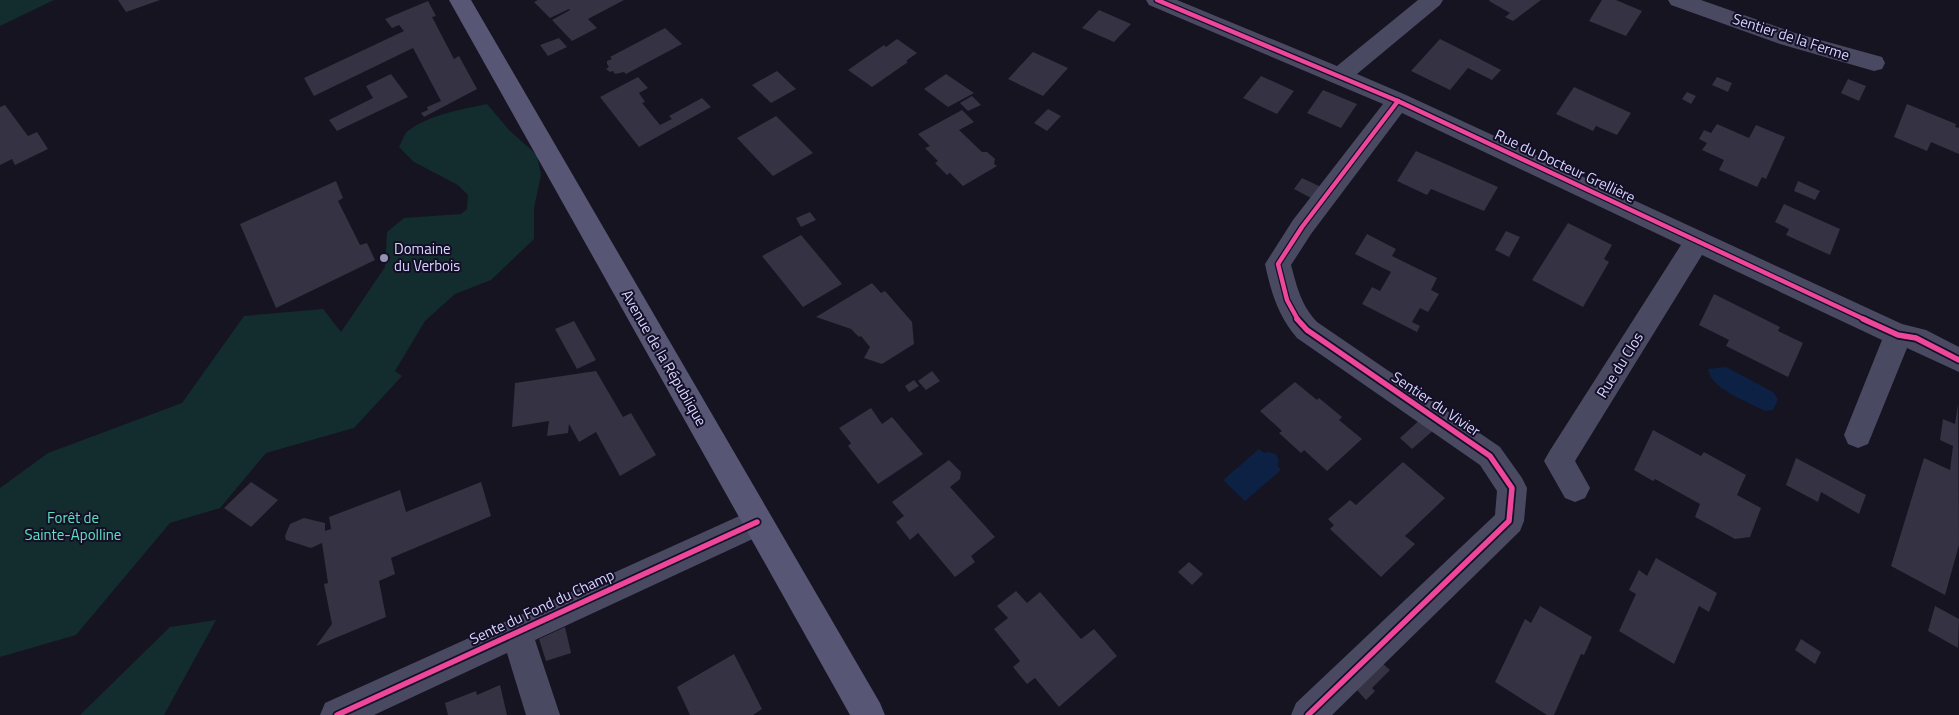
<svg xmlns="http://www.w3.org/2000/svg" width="1959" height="715" font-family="'Titillium Web',sans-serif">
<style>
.green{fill:#132c2d}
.water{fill:#0d2144}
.building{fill:#343243}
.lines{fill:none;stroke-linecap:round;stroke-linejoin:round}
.minor{fill:#4a4962;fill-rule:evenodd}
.secondary{fill:#575674;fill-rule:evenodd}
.cycleway-far1-casing{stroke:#130f26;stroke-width:7}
.cycleway-casing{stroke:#130f26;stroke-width:9}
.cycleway-far1{stroke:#ed469a;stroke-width:4.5}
.cycleway{stroke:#ed469a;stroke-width:5.5}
.poi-dot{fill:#9591b1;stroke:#130f26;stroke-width:2}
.labels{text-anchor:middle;stroke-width:4;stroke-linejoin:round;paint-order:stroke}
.street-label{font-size:15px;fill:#d9d4ff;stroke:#130f26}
.poi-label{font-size:15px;fill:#d9d4ff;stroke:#130f26;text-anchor:start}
.park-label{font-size:15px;fill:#5fe0c0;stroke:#130f26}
</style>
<rect width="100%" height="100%" fill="#161421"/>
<g class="green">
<polygon points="0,0 54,0 0,26"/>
<path d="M 487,104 L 509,130 L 537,155 L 541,175 L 534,208 L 534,239 L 491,280 L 455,294 L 425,321 L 395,371 L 402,376 L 354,428 L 266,453 L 220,508 L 170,523 L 76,635 L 0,657 L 0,488 L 48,453 L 182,403 L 244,316 L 323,309 L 341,332 L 385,267 L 387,232 L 404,218 L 461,214 L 467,209 L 468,195 L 458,185 L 414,162 L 399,147 C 402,142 404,133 409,130 C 430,115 462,109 487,104 Z"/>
<polygon points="216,620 164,715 80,715 170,627"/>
</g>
<g class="water">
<path d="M 1726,367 L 1773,392 L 1778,399 L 1773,410 L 1765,411 C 1749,402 1710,389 1708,369 Z"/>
<polygon points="1259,449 1264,453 1268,452 1276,454 1279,461 1277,465 1281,470 1245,501 1223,480"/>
</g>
<g class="building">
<polygon points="118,0 160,0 126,12"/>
<polygon points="538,0 624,0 588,19 597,28 572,41 552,20 570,10 569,9 550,18 534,2"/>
<polygon points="1490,0 1541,0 1513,21 1505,17 1510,13 1489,1"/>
<polygon points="1602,0 1616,0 1642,11 1626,36 1589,21"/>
<polygon points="428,1 436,16 432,17 454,59 459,56 477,89 424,117 421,113 428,110 427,107 441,101 413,48 314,96 304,78 404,31 399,25 392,28 385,19"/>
<polygon points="1099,10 1131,24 1114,42 1082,28"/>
<polygon points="665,28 682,44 626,74 624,72 615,74 613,71 610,72 606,69 609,67 607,64 607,61 612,59 610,57"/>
<polygon points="559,38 567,47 548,56 540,45"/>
<polygon points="897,39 917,53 906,61 908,62 872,87 848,70 884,45 886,47"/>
<polygon points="1440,39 1478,58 1501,70 1492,80 1468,68 1450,90 1411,71"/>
<polygon points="1033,52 1068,68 1043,96 1008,79"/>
<polygon points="777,71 796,89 771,103 752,85"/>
<polygon points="391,74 408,97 337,131 329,120 373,98 366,86"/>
<polygon points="946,74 974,93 948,107 924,89"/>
<polygon points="1261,76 1294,91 1277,114 1243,98"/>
<polygon points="638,77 648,88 639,93 645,102 642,103 660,125 672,119 669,116 702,98 711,107 639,147 600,97"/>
<polygon points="1717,77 1732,83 1728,92 1712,85"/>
<polygon points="1848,79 1866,86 1859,101 1841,93"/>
<polygon points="1574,87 1631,113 1617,135 1596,126 1593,131 1556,114"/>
<polygon points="1323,90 1357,104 1341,128 1307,113"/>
<polygon points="1687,92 1696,96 1691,104 1682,99"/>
<polygon points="972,96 981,105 968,111 960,103"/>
<polygon points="1907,104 1956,124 1955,127 1959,128 1959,154 1931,142 1927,151 1894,137"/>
<polygon points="5,105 28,136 37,132 48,149 15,165 12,159 0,165 0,107"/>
<polygon points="1048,109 1061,116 1047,131 1034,123"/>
<polygon points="962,110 974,122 959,130 982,152 987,152 995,159 994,164 997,166 963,186 950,173 947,175 935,163 938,161 925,148 930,146 918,134"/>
<polygon points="776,116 813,153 773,176 737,138"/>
<polygon points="1717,124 1749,138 1756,125 1785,137 1766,179 1762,177 1757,187 1719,170 1724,160 1702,150 1707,143 1699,139 1704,130 1711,133"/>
<polygon points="1416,151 1498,187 1484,211 1431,189 1427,195 1397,181"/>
<polygon points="1302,178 1321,187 1313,199 1294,189"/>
<polygon points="336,181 343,198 338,201 360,245 367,243 375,260 276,308 240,224"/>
<polygon points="1798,181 1820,191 1815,200 1794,191"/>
<polygon points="1784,204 1840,229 1830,255 1786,235 1789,229 1775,222"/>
<polygon points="810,212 816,220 801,227 796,218"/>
<polygon points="1568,223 1612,245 1604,259 1609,262 1583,307 1532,280"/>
<polygon points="1506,231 1520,237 1509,257 1495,250"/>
<polygon points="1367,234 1396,249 1392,256 1437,278 1431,290 1439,294 1428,312 1420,308 1412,322 1420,326 1417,332 1362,304 1372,287 1380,291 1391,272 1355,254"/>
<polygon points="801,235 842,284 803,307 762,256"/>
<polygon points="872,283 881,293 885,291 912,322 914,344 882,364 864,358 870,347 861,336 859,337 851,329 816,317"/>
<polygon points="1714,294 1780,327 1778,331 1803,343 1788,377 1726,346 1729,340 1699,325"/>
<polygon points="574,321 596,360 577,369 555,329"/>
<polygon points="596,371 623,417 631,413 656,455 620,476 596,432 579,442 569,424 568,433 547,436 549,421 512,427 515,383"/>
<polygon points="932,371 940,381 926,390 918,381"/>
<polygon points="914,380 919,386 909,392 905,386"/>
<polygon points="1295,382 1317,400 1319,398 1342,417 1339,420 1362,439 1327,471 1304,450 1301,453 1279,433 1282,431 1260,411"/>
<polygon points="1958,404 1959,545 1945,595 1891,566 1924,458 1950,470 1953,446 1940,440 1943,419 1955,424"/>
<polygon points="871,408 882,424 892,417 923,454 878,484 848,446 851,443 839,428"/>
<polygon points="1423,417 1436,428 1412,449 1400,438"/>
<polygon points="1653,430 1701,456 1704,452 1746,475 1737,495 1761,508 1750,537 1735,539 1695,517 1700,504 1655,479 1653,481 1634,470"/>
<polygon points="1796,458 1866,495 1859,514 1821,492 1818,502 1786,485"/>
<polygon points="949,460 961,472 960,479 950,487 995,537 971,556 975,562 955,577 918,533 910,540 896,522 904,516 892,502"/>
<polygon points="1403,462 1445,498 1405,536 1415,544 1381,577 1330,529 1334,525 1328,519 1350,500 1356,505"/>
<polygon points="251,482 278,500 251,527 224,508"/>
<polygon points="481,482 491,516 391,558 395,574 379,581 386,617 316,646 332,624 324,584 328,583 322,543 311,548 286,540 285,536 290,524 304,518 325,523 325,531 331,529 329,517 400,490 406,512"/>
<polygon points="1656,558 1717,593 1709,612 1699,606 1674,664 1619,631 1636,594 1629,590 1639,570 1647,576"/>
<polygon points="1189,562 1203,574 1192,585 1178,572"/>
<polygon points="1016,591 1027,603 1040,592 1081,639 1094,629 1117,656 1059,707 1035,678 1027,684 1013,667 1020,661 994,629 1008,618 997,606"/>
<polygon points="1540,606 1592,637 1584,655 1581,654 1554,715 1547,715 1495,682 1525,619 1531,623"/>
<polygon points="1935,606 1959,619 1958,648 1928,631"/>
<polygon points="565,627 571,653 546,661 539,639"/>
<polygon points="1801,639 1821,652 1815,664 1795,650"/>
<polygon points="734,654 762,709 753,715 690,715 677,687"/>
<polygon points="1382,663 1390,670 1372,688 1375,691 1366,700 1356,689"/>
<polygon points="500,685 507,715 448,715 445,703 476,691 477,695"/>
</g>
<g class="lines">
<g class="minor">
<path d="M 1146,0 L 1177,0 L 1337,66 L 1418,0 L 1443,0 L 1440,5 L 1357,74 L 1406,95 L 1902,324 L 1926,330 L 1959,347 L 1959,372 L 1907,348 L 1868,444 L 1858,448 L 1848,444 L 1844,435 L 1882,340 L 1702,255 L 1575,461 L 1590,488 L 1585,498 L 1575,502 L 1565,498 L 1544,461 L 1549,452 L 1681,245 L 1402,113 L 1311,234 L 1291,265 C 1297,287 1301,305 1317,322 L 1500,447 L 1522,478 L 1527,488 L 1524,521 L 1520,531 L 1332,715 L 1291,715 L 1296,703 L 1495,515 L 1497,491 L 1480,465 L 1297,338 C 1278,316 1271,292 1265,264 L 1293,220 L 1383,104 L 1149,5 Z"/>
<polygon points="1668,0 1701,0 1795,33 1882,57 1885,63 1882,69 1874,71 1780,44 1671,5"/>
<polygon points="757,508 768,512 772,522 768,532 535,640 560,715 526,715 507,653 374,715 320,715 325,703"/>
</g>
<polygon class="secondary" points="449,0 471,0 880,703 885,715 850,715"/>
<defs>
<g id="cycleway-far1">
<polyline points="1157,0 1398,101 1866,320"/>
<polyline points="1298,320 1287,300 1278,264 1302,227 1398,101"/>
</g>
<g id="cycleway">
<polyline points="1297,319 1307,330 1490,456 1512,488 1509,521 1308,715"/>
<polyline points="1863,319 1898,335 1916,338 1959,360"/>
<polyline points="337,715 757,522"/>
</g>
</defs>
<use href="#cycleway-far1" class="cycleway-far1-casing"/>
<use href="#cycleway" class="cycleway-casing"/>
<use href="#cycleway-far1" class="cycleway-far1"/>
<use href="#cycleway" class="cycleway"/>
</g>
<circle class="poi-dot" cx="384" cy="258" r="5"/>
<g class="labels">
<g class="street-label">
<text transform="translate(1791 37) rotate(18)" y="5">Sentier de la Ferme</text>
<text transform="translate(1565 166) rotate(25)" y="5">Rue du Docteur Grellière</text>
<text transform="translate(664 358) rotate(60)" y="5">Avenue de la République</text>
<text transform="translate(1620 365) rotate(-58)" y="5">Rue du Clos</text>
<text transform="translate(1436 404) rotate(34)" y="5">Sentier du Vivier</text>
<text transform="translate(542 607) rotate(-25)" y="5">Sente du Fond du Champ</text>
</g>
<g class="poi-label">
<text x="394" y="254">Domaine<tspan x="394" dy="17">du Verbois</tspan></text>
</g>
<g class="park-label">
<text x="73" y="523">Forêt de<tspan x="73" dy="17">Sainte-Apolline</tspan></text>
</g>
</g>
</svg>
